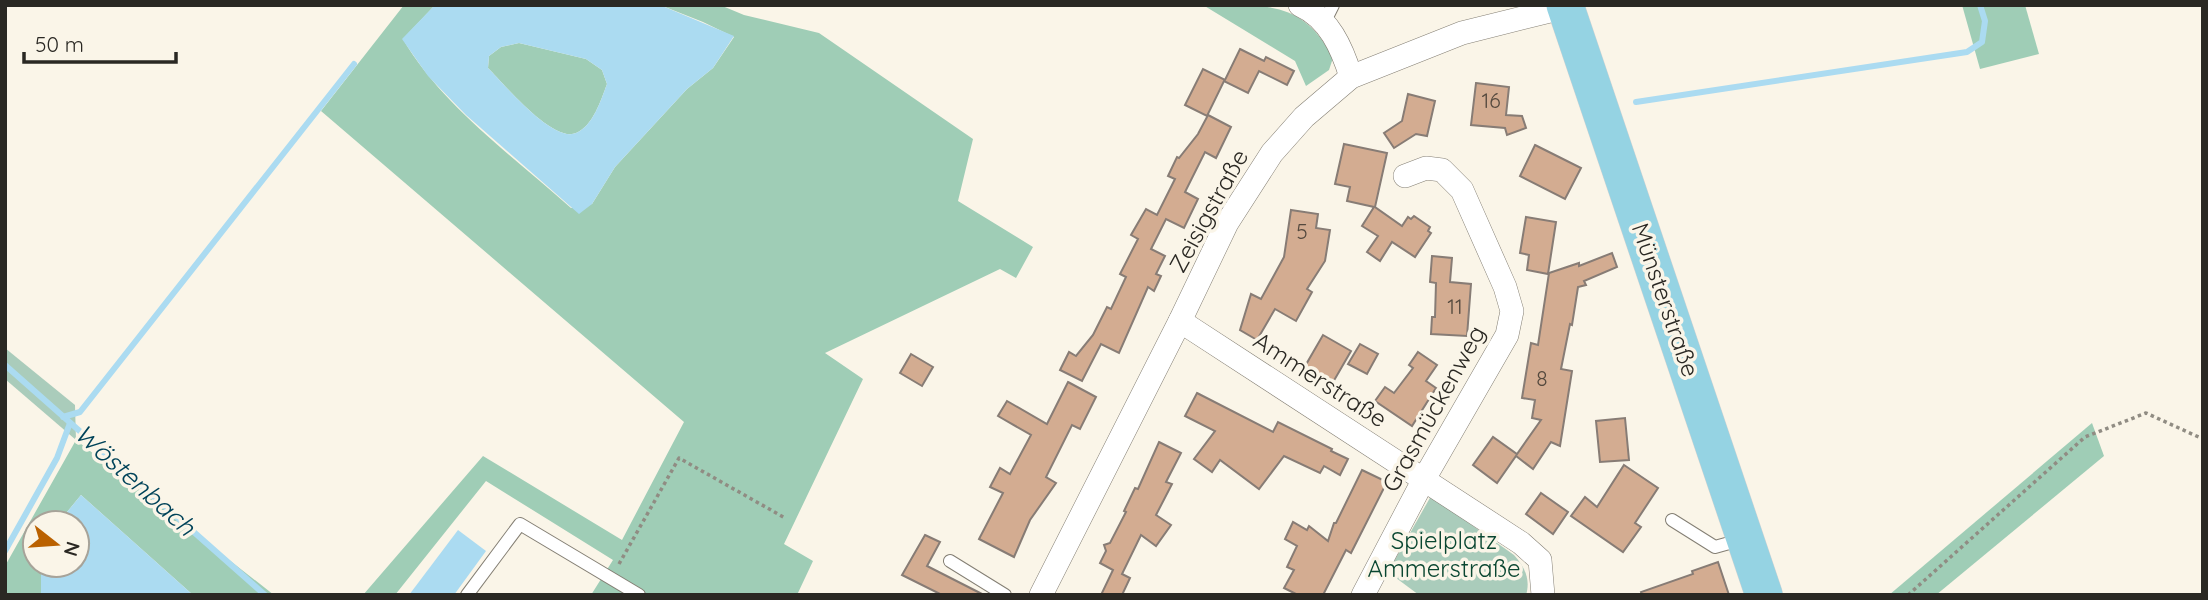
<svg xmlns="http://www.w3.org/2000/svg" width="2208" height="600" font-family="Quicksand,sans-serif">
<style>
.green{fill:#acb}
.forest{fill:#9fcdb6}
.water{fill:#abdbf1;fill-rule:evenodd}
.lines{fill:none;stroke-linecap:round;stroke-linejoin:round}
.stream{stroke:#abdbf1;stroke-width:6}
.building{fill:#d3ac91;stroke:#877c75;stroke-width:2}
.lane-casing{stroke:#847f74;stroke-width:14}
.street-casing{stroke:#847f74;stroke-width:24}
.primary-casing{stroke:#d4d4d3;stroke-width:38}
.path{stroke:#908c83;stroke-width:3.5;stroke-dasharray:3.5 3.5;stroke-linecap:butt}
.lane{stroke:#fff;stroke-width:12}
.street{stroke:#fff;stroke-width:23}
.primary{stroke:#95d3e3;stroke-width:37}
.labels{text-anchor:middle;stroke-width:7;stroke-linejoin:round;paint-order:stroke}
.number-label{font-size:21px;fill:#54493e}
.street-label{font-size:24px;fill:#2a2823;stroke:#faf5e8}
.park-label{font-size:24px;fill:#094630;stroke:#faf5e8}
.water-label{font-size:26px;font-style:italic;fill:#004359;stroke:#faf5e8}
</style>
<rect width="100%" height="100%" fill="#faf5e8"/>
<g class="green">
<polygon points="5,348 75,405 76,440 5,379"/>
<path d="M 1431,496 L 1514,555 C 1524,566 1531,579 1526,595 L 1419,595 L 1388,572 Z"/>
</g>
<g class="forest">
<path d="M 404,5 L 435,5 L 403,39 C 441,105 514,157 571,208 L 592,204 L 615,167 L 687,89 L 713,68 L 734,37 L 703,22 L 660,5 L 720,5 L 744,15 L 819,33 L 973,139 L 958,201 L 1033,247 L 1016,278 L 1000,269 L 825,353 L 863,379 L 784,544 L 813,561 L 797,595 L 591,595 L 613,560 L 486,481 L 395,595 L 363,595 L 483,456 L 622,540 L 684,422 L 321,111 Z"/>
<path d="M 1203,5 C 1266,5 1303,0 1333,58 L 1329,70 L 1306,86 L 1295,61 Z"/>
<polygon points="1962,5 2025,5 2039,54 1980,69"/>
<path d="M 519,43 L 586,59 L 602,70 L 607,84 C 601,100 593,126 576,133 C 553,143 504,84 488,68 L 489,56 L 501,47 Z"/>
<polygon points="2092,423 2104,456 1936,595 1889,595"/>
<polygon points="76,440 274,595 193,595 81,495 58,523 35,523 35,565 41,565 41,595 5,595 5,566"/>
</g>
<g class="water">
<path d="M 435,5 L 660,5 L 734,36 L 713,68 L 687,89 L 615,167 L 592,204 L 579,214 L 466,115 L 428,76 L 402,39 ZM 519,43 L 586,59 L 602,70 L 607,84 C 601,100 593,126 576,133 C 553,143 504,84 488,68 L 489,56 L 501,47 Z"/>
<polygon points="81,495 193,595 41,595 41,565 77,565 77,523 58,523"/>
<polygon points="458,530 486,551 454,595 409,595"/>
</g>
<g class="lines">
<g class="stream">
<polyline points="1636,102 1967,52 1982,42 1985,21 1980,5"/>
<polyline points="5,365 265,595"/>
<polyline points="63,417 80,412 354,64"/>
<polyline points="5,551 57,458 70,423"/>
</g>
</g>
<g class="building">
<polygon points="1240,49 1264,61 1266,57 1294,71 1287,85 1259,71 1248,93 1224,81 1207,116 1185,105 1203,69 1225,80"/>
<polygon points="1476,83 1509,87 1506,115 1522,116 1526,128 1507,135 1505,128 1471,125"/>
<polygon points="1408,94 1435,101 1427,136 1416,134 1394,148 1384,133 1402,121"/>
<polygon points="1208,115 1231,127 1216,158 1205,152 1185,192 1198,199 1184,228 1166,219 1151,249 1165,256 1156,274 1161,276 1154,291 1148,287 1119,353 1101,344 1082,381 1060,370 1069,352 1076,356 1093,335 1107,307 1111,309 1126,277 1120,274 1138,239 1131,235 1146,209 1157,215 1175,179 1168,176 1177,157 1179,158 1198,134"/>
<polygon points="1344,144 1387,153 1375,207 1402,226 1408,217 1411,219 1414,216 1430,227 1428,231 1431,233 1415,257 1392,242 1380,261 1367,252 1378,236 1362,226 1374,207 1347,201 1350,187 1335,184"/>
<polygon points="1535,145 1581,168 1565,199 1520,176"/>
<polygon points="1291,210 1318,214 1316,228 1330,230 1325,261 1307,289 1312,292 1296,321 1275,309 1257,340 1240,330 1251,294 1261,299 1284,257"/>
<polygon points="1526,217 1556,222 1548,274 1527,270 1529,255 1520,253"/>
<polygon points="1612,253 1617,267 1584,281 1586,285 1578,287 1572,325 1570,324 1561,369 1572,371 1560,446 1551,442 1533,469 1516,456 1497,483 1473,465 1493,437 1517,454 1541,420 1532,418 1535,400 1522,398 1531,343 1538,345 1549,273 1579,263 1579,266"/>
<polygon points="1432,256 1452,258 1450,282 1471,284 1467,336 1431,334 1432,317 1435,317 1436,283 1430,282"/>
<polygon points="1323,335 1351,351 1332,384 1304,368"/>
<polygon points="1360,344 1378,354 1367,374 1348,364"/>
<polygon points="1418,352 1437,365 1426,381 1436,388 1412,426 1375,401 1385,387 1394,393 1413,368 1409,365"/>
<polygon points="911,354 933,367 922,386 900,373"/>
<polygon points="1068,382 1096,397 1080,429 1072,425 1046,477 1056,483 1030,520 1014,557 979,539 1003,493 990,487 1000,468 1010,474 1031,435 998,416 1007,401 1047,424"/>
<polygon points="1197,393 1273,432 1278,422 1332,449 1331,451 1348,459 1340,475 1324,466 1320,473 1284,456 1259,489 1220,460 1212,472 1194,459 1215,431 1185,416"/>
<polygon points="1625,418 1629,460 1600,462 1596,421"/>
<polygon points="1159,442 1181,453 1166,482 1172,484 1156,515 1171,525 1156,546 1141,535 1122,574 1130,578 1122,595 1101,595 1113,570 1100,563 1106,551 1104,545 1110,543 1126,512 1124,511 1135,488 1138,489"/>
<polygon points="1624,465 1658,488 1635,523 1641,527 1623,552 1571,516 1585,497 1597,507"/>
<polygon points="1362,470 1387,482 1351,553 1346,550 1323,595 1298,595 1284,588 1294,570 1287,567 1297,546 1285,539 1293,522 1307,530 1309,526 1328,541 1334,523 1336,523"/>
<polygon points="1541,493 1568,512 1553,534 1526,514"/>
<polygon points="925,535 940,542 927,566 984,595 942,595 902,575"/>
<polygon points="1718,562 1729,595 1642,595 1641,592 1693,574 1692,571"/>
</g>
<g class="lines">
<defs>
<g id="lane">
<polyline points="1324,23 1333,5"/>
<polyline points="1672,520 1715,547 1740,540"/>
<polyline points="950,561 1005,595"/>
<polyline points="467,595 520,524 639,595"/>
</g>
<g id="street">
<path d="M 1300,5 C 1329,18 1342,48 1351,77"/>
<polyline points="1180,321 1521,543 1540,560 1543,595"/>
<polyline points="1041,595 1180,321 1227,223 1272,153 1304,117 1351,77 1462,33 1566,7"/>
<polyline points="1363,595 1424,479 1507,335 1512,311 1505,287 1462,190 1442,170 1426,168 1405,176"/>
</g>
<polyline id="primary" points="1565,5 1764,595"/>
</defs>
<use href="#lane" class="lane-casing"/>
<use href="#street" class="street-casing"/>
<use href="#primary" class="primary-casing"/>
<g class="path">
<polyline points="619,564 679,458 785,518"/>
<polyline points="1908,595 2085,437 2146,413 2203,439"/>
</g>
<use href="#lane" class="lane"/>
<use href="#street" class="street"/>
<use href="#primary" class="primary"/>
</g>
<g class="labels">
<g class="number-label">
<text x="1491" y="108">16</text>
<text x="1302" y="239">5</text>
<text x="1455" y="314">11</text>
<text x="1542" y="386">8</text>
</g>
<g class="street-label">
<text transform="translate(1209 211) rotate(-61)" y="8">Zeisigstraße</text>
<text transform="translate(1665 300) rotate(71)" y="8">Münsterstraße</text>
<text transform="translate(1320 380) rotate(33)" y="8">Ammerstraße</text>
<text transform="translate(1434 409) rotate(-61)" y="8">Grasmückenweg</text>
</g>
<g class="park-label">
<text x="1444" y="549">Spielplatz<tspan x="1444" dy="28">Ammerstraße</tspan></text>
</g>
<g class="water-label">
<text transform="translate(135 480) rotate(42)" y="9">Wöstenbach</text>
</g>
</g>
<rect width="2208" height="600" fill="none" stroke="#2a2823" stroke-width="14"/>
<g transform="translate(56 544) rotate(107)"><circle r="33" fill="#faf5e8" stroke="#a7a399" stroke-width="2"/>
<path d="M0-5L12 26L0 18L-12 26Z" fill="#ba6100"/>
<text y="-10" font-size="19" font-weight="bold" text-anchor="middle" fill="#2a2823">N</text>
</g>
<path d="M24 52v10h152v-10" fill="none" stroke="#2a2823" stroke-width="3.5"/>
<text x="35" y="52" font-size="21" fill="#2a2823" stroke="#faf5e8" stroke-width="5" paint-order="stroke">50 m</text>
</svg>
